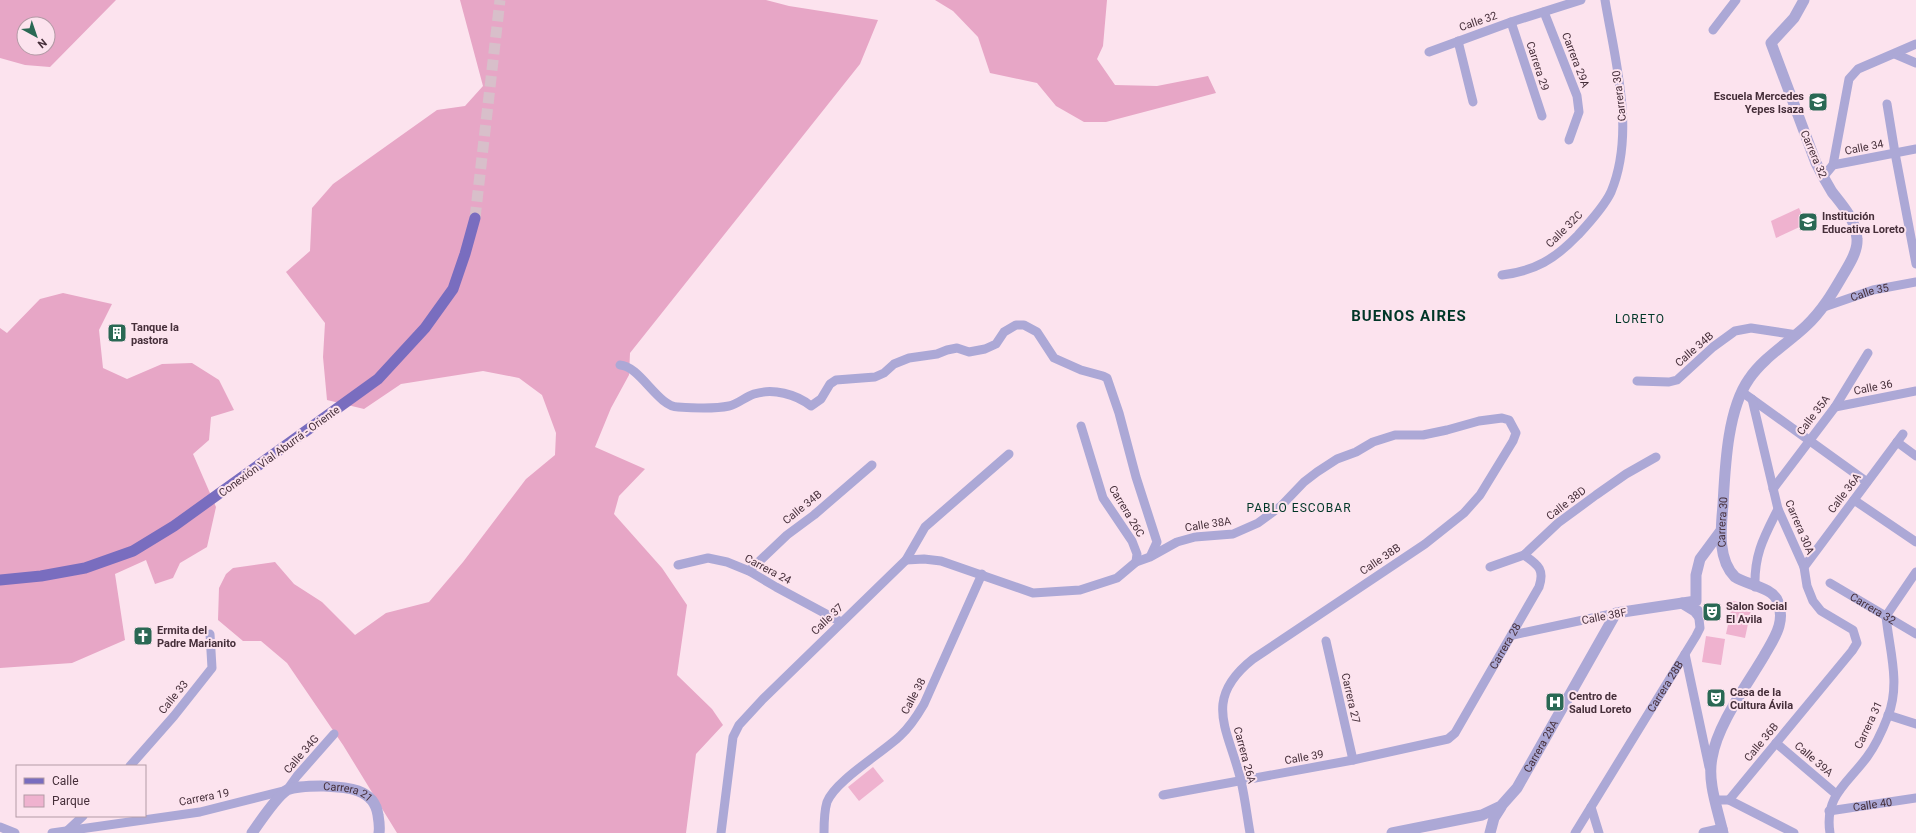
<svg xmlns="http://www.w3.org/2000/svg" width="1916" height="833" font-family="Roboto,sans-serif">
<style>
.green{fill:#efb2cf}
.forest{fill:#e7a6c6;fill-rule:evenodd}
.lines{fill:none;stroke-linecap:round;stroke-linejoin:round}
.primary-tunnel{stroke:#d8bfca;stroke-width:11;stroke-dasharray:11 5.5;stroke-linecap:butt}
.minor{stroke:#aca8d6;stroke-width:9}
.tertiary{stroke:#aca8d6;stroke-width:11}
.primary{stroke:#796dbf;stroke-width:11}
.labels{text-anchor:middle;stroke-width:4;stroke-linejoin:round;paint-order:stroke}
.street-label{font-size:11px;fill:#462f3a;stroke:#fce3ee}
.poi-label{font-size:11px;font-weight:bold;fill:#462f3a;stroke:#fce3ee;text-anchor:start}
.neighbourhood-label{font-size:12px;letter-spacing:1px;fill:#003627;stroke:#fce3ee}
.district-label{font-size:15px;font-weight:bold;letter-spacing:1px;fill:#003627;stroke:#fce3ee}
</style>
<rect width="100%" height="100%" fill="#fce3ee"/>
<g class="green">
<polygon points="1799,208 1806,224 1776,238 1771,221"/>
<polygon points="1733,601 1752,605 1745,638 1726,634"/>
<polygon points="1706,636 1725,639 1721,665 1702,662"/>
<polygon points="873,767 884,781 859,801 848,787"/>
</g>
<g class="forest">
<path d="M 0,0 L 116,0 L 50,67 L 25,65 L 0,58 ZM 24,24 L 48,24 L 48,48 L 24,48 Z"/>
<polygon points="460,0 766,0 789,6 878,20 860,64 630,353 629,375 611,408 595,447 645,469 619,496 614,514 662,568 687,605 677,675 712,709 723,725 696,754 686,833 397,833 343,745 287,663 261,641 243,641 218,620 219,588 226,574 233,568 275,562 294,584 322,602 355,635 386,613 429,602 463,562 526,479 555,455 556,433 542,395 519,378 483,371 401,384 364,409 327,400 323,357 325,323 286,272 310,251 312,208 333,184 437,110 465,106 483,86"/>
<polygon points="935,0 1107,0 1103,46 1097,59 1115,85 1157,86 1208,76 1216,93 1106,122 1084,122 1056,106 1037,83 990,73 978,37 953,11"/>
<polygon points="63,293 112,304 99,330 103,368 127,379 162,364 192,363 219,380 234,410 211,417 209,440 193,454 216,507 207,547 180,563 173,578 155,584 146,560 115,574 125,640 72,663 0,668 0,328 7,333 40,299"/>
</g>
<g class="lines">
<polyline class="primary-tunnel" points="475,218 500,0"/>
<g class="minor">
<polyline points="1544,12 1577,96 1579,112 1569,140"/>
<polyline points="1511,22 1542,116"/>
<polyline points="1713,30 1736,0"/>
<polyline points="1458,41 1473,102"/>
<polyline points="1429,52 1511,22 1581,0"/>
<polyline points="1895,54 1916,63"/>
<polyline points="1887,104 1895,153 1916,264"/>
<polyline points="1833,165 1849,79 1858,69 1916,44"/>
<polyline points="1823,177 1833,165 1916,149"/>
<path d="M 1502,275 C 1535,271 1555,259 1578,235 C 1589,223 1604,207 1611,192 C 1636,132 1615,61 1605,0"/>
<path id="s1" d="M 1824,307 L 1873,290 L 1916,282"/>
<path d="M 620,365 C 640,366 658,407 678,407 C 692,408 715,409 729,406 C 738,404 745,397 754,394 C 773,388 796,394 811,406 L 821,399 L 830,384 L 836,380 L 875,377 L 884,373 L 894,364 L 909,358 L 937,354 L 947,350 L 957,348 L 969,352 L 985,349 L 996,344 L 1004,332 L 1016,325 L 1024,325 L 1037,332 L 1054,358 L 1081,370 L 1103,376 L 1107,378 L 1119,413 L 1136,477 L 1157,542 L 1151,555"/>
<polyline points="1637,381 1669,382 1677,380 1713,347 1735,331 1751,328 1797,335"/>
<polyline points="1742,392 1867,482"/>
<polyline points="1835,407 1916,391"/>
<polyline points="1081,426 1103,498 1132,541 1137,554 1136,562"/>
<polyline points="1897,442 1916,456"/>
<polyline points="1773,489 1835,407 1868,353"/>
<polyline points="1854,500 1916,542"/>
<path d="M 906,560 L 924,559 L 941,561 L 1033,593 L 1080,590 L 1117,578 L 1136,562 L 1150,557 L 1177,542 L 1195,537 L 1233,534 L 1258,523 L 1281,506 L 1304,482 L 1317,472 L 1337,459 L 1356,452 L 1373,442 L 1395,435 L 1423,435 L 1447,430 L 1479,421 L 1502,418 L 1509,420 L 1516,433 L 1513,441 L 1480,495 L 1464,513 L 1425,544 L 1253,659 C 1201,700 1229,730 1241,781 C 1245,798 1247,816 1250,833"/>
<polyline points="678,565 708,558 727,562 749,571 776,587 841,622"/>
<polyline points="1490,567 1524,555 1558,523 1596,495 1626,474 1656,457"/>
<polyline points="1804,567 1903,434"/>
<polyline points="749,571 787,535 814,515 872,465"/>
<path id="s2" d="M 1830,583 L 1916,634"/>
<path d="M 1755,587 C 1754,554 1764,537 1778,509"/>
<polyline points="1886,616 1916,572"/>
<polyline points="1513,635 1616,613"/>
<polyline points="1326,641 1353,760"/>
<polyline points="1685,654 1709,767"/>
<polyline points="1888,715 1916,724"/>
<polyline points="1776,743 1836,794"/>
<polyline points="130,766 174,716 212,668 210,634"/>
<path id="s3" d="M 1163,795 L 1353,760 L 1448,739 L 1455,733 L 1539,587 C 1545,569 1538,565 1524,555"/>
<polyline points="1716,800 1729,800 1794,833"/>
<polyline points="1729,800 1852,651 1857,643 1853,630 1821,611 1813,601 1807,586 1804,567 1778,509 1752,399"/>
<polyline points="1591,807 1599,833"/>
<path id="s4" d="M 1829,811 L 1916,798"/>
<polyline points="0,827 15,833"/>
<polyline points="68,830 83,816"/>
<polyline points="52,833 200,812 287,790 297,776 334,734"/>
<polyline points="721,833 733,737 739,725 763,699 906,560 925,527 1009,454"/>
<path d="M 824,833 C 824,824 824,812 827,802 C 835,781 882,753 900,736 C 910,727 917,716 924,704 L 982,574"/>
<path id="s5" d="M 1575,833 L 1696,636 L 1700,628 L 1698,610"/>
<path d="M 1830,833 C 1824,796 1848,783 1867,757 C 1876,745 1883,729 1888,716 C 1901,683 1889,649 1886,616"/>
</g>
<g class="tertiary">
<polyline points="1682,603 1695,611 1699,616"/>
<path id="s6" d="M 252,833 C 259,823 277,796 287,790 C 296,786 311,786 321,786 C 344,787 374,787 378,815 C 379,821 380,827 379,833"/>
<path id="s7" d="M 1392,833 L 1482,815 L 1501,806 L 1517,788 L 1616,613 L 1696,601 L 1696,575 L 1700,559 L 1720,532"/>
<polyline points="1490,833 1494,818 1501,807"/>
<polyline points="1704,833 1722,829"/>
<path id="s8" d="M 1723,833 C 1718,810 1707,782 1712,758 C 1717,725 1747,685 1764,656 C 1769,647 1776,637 1779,626 C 1781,619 1781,610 1778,602 C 1773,587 1747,585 1735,577 C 1717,559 1721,528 1723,505 C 1725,469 1727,410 1749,379 C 1763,358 1788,343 1806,326 C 1822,311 1832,294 1843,275 C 1849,265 1858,251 1857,239 C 1856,220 1843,206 1832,192 C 1826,182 1821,173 1816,163 L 1771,43 L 1794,18 L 1804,0"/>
</g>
<polyline class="primary" points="0,580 41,576 85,568 133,551 174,526 378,379 425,328 453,289 465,254 475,218"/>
</g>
<defs>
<symbol id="school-square" viewBox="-11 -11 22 22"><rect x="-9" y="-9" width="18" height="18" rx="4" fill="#2a6854" stroke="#fce3ee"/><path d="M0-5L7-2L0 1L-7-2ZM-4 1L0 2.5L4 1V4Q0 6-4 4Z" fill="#fff"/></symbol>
<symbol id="building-square" viewBox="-11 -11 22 22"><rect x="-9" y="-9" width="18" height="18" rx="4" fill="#2a6854" stroke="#fce3ee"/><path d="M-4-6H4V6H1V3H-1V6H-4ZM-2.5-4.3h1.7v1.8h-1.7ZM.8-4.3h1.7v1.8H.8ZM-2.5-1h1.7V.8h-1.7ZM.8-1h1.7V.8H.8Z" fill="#fff"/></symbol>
<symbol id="theatre-square" viewBox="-11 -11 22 22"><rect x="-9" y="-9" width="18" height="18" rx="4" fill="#2a6854" stroke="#fce3ee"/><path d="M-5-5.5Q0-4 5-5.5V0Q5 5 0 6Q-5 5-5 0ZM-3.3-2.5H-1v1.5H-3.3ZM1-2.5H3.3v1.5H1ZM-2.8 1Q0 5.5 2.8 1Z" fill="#fff"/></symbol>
<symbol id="church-square" viewBox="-11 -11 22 22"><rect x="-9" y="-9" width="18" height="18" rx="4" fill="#2a6854" stroke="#fce3ee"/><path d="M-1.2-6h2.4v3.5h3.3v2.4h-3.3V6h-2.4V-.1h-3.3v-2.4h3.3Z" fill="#fff"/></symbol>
<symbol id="hospital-square" viewBox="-11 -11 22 22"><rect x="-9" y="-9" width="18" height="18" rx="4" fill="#2a6854" stroke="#fce3ee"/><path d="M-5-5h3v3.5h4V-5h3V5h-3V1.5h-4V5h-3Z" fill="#fff"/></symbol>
</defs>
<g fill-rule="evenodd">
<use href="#school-square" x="1807" y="91" width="22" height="22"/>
<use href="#school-square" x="1797" y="211" width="22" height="22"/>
<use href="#building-square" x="106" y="322" width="22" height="22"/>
<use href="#theatre-square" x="1701" y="601" width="22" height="22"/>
<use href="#church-square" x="132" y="625" width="22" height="22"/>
<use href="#theatre-square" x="1705" y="687" width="22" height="22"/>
<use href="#hospital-square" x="1544" y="691" width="22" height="22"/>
</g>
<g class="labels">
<g class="street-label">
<text transform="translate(1478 21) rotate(-19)" y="4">Calle 32</text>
<text transform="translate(1576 60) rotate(69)" y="4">Carrera 29A</text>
<text transform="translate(1538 66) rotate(72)" y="4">Carrera 29</text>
<text transform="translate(1619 96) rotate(-97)" y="4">Carrera 30</text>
<text transform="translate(1864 147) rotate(-11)" y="4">Calle 34</text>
<text transform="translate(1814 154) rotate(67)" y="4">Carrera 32</text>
<text transform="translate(1564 229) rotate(-45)" y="4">Calle 32C</text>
<text dy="4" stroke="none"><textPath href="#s1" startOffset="48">Calle 35</textPath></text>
<text transform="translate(1694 349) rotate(-41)" y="4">Calle 34B</text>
<text transform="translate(1873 387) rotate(-11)" y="4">Calle 36</text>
<text transform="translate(1813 415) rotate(-53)" y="4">Calle 35A</text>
<text transform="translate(279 451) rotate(-36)" y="4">Conexión Vial Aburrá - Oriente</text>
<text transform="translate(1844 493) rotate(-53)" y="4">Calle 36A</text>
<text transform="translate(1566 503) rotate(-38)" y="4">Calle 38D</text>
<text transform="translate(802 507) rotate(-39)" y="4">Calle 34B</text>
<text transform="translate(1127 511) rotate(59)" y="4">Carrera 26C</text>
<text dy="4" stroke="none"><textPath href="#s8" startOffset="359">Carrera 30</textPath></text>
<text transform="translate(1208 524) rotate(-9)" y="4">Calle 38A</text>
<text transform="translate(1800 527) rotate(67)" y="4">Carrera 30A</text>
<text transform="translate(1380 559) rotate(-34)" y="4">Calle 38B</text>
<text transform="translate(768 569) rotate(28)" y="4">Carrera 24</text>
<text dy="4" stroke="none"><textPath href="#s2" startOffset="50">Carrera 32</textPath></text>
<text transform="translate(1604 616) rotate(-11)" y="4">Calle 38F</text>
<text transform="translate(827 619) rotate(-44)" y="4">Calle 37</text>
<text dy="4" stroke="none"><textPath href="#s3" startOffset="400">Carrera 28</textPath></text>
<text dy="4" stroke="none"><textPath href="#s5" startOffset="172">Carrera 28B</textPath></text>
<text transform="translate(913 696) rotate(-62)" y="4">Calle 38</text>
<text transform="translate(173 697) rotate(-51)" y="4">Calle 33</text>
<text transform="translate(1351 698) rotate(77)" y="4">Carrera 27</text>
<text transform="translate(1868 725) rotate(-65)" y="4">Carrera 31</text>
<text transform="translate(1761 742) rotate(-50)" y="4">Calle 36B</text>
<text dy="4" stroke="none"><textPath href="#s7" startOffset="185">Carrera 28A</textPath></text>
<text transform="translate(301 754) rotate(-49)" y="4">Calle 34G</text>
<text transform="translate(1245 755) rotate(75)" y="4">Carrera 26A</text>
<text transform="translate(1304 757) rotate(-10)" y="4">Calle 39</text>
<text transform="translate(1814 759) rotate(41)" y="4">Calle 39A</text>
<text dy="4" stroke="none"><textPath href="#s6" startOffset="118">Carrera 21</textPath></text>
<text transform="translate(204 797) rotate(-11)" y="4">Carrera 19</text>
<text dy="4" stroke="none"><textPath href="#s4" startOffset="44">Calle 40</textPath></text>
</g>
<g class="poi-label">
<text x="1804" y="100" text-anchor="end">Escuela Mercedes<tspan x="1804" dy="13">Yepes Isaza</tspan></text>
<text x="1822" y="220">Institución<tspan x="1822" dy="13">Educativa Loreto</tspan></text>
<text x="131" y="331">Tanque la<tspan x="131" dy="13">pastora</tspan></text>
<text x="1726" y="610">Salon Social<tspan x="1726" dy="13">El Avila</tspan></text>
<text x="157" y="634">Ermita del<tspan x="157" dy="13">Padre Marianito</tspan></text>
<text x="1730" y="696">Casa de la<tspan x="1730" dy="13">Cultura Ávila</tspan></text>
<text x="1569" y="700">Centro de<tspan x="1569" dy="13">Salud Loreto</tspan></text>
</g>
<g class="neighbourhood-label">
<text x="1640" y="323">LORETO</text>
<text x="1299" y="512">PABLO ESCOBAR</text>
</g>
<g class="district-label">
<text x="1409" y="321">BUENOS AIRES</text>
</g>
</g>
<rect x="16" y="765" width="130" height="52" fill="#fce3ee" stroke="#b39ba6"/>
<rect x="24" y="778" width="20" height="6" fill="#796dbf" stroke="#b39ba6"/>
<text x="52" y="785" font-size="12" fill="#462f3a">Calle</text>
<rect x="24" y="795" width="20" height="12" fill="#efb2cf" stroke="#b39ba6"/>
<text x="52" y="805" font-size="12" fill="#462f3a">Parque</text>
<g transform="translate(36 36) rotate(140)"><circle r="19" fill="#fce3ee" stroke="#b39ba6"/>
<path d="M0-3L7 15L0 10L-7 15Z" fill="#2a6854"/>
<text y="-6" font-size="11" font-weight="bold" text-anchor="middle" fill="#462f3a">N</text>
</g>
</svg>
